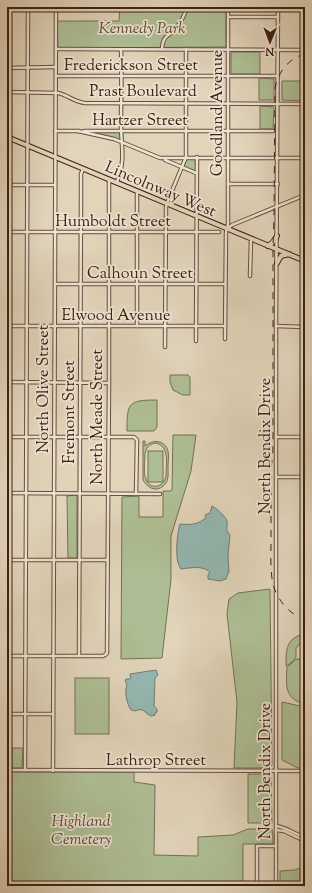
<svg xmlns="http://www.w3.org/2000/svg" width="312" height="893" font-family="'Sorts Mill Goudy',serif">
<style>
.green{fill:#aebe94;stroke:#776f54;fill-rule:evenodd}
.water{fill:#94b8b2;stroke:#727b72}
.lines{fill:none;stroke-linecap:round;stroke-linejoin:round}
.minor-casing{stroke:#684d3d;stroke-width:4.5}
.major-casing{stroke:#402013;stroke-width:6}
.minor{stroke:#ece3d2;stroke-width:2.5}
.major{stroke:#e1d4ba;stroke-width:4}
.rail{stroke:#402013;stroke-width:1;stroke-dasharray:7 7;stroke-linecap:butt}
.labels{text-anchor:middle;stroke-width:3.5;stroke-linejoin:round;paint-order:stroke}
.park-label{font-size:16px;font-style:italic;fill:#5c4833;stroke:#ece3d2}
.street-label{font-size:16px;fill:#402013;stroke:#ece3d2}
</style>
<rect width="100%" height="100%" fill="#e1d4ba"/>
<filter id="stains"><feTurbulence type="fractalNoise" baseFrequency=".005" numOctaves="4"/><feColorMatrix values="0 0 0 0 .2 0 0 0 0 .09 0 0 0 0 .02 0 0 0 .5 -.17"/></filter>
<radialGradient id="worn" r=".72"><stop offset=".6" stop-color="#630" stop-opacity="0"/><stop offset="1" stop-color="#630" stop-opacity=".3"/></radialGradient>
<g class="green">
<polygon points="120,7 226,7 226,47 58,48 57,21 119,21"/>
<rect x="231" y="52" width="29" height="22"/>
<polygon points="259,78 274,79 274,100 259,100"/>
<polygon points="282,81 303,81 303,101 282,100"/>
<polygon points="260,106 274,107 273,129 260,129"/>
<polygon points="92,132 120,132 121,140 92,133"/>
<polygon points="186,159 195,159 196,170 195,171 184,167"/>
<polygon points="170,375 188,375 190,377 190,395 183,395 173,390 170,382"/>
<path d="M 157,400 L 157,427 L 154,431 L 127,431 C 127,403 128,400 157,400 Z"/>
<polygon points="173,435 196,435 191,471 171,536 171,579 162,658 121,659 122,497 139,496 139,517 163,517 163,491 170,491 172,490"/>
<path d="M 143,441 L 145,441 L 145,446 C 153,439 165,440 168,451 C 169,456 168,462 168,467 C 168,472 169,478 166,483 C 164,486 160,489 156,489 C 150,489 146,485 143,480 ZM 156,443 C 170,446 166,465 166,476 C 164,487 150,491 146,479 C 143,473 145,461 145,454 C 146,448 149,444 156,443 Z"/>
<rect x="148" y="451" width="15" height="31"/>
<polygon points="77,495 77,558 68,558 67,496"/>
<polygon points="270,589 272,765 269,768 234,768 237,702 227,614 229,599 238,593"/>
<path d="M 304,634 L 304,642 L 298,645 L 296,649 L 296,657 L 291,663 L 286,666 C 286,650 286,638 304,634 Z"/>
<path d="M 296,659 L 302,659 L 305,662 L 305,704 C 284,699 286,685 287,667 L 292,663 Z"/>
<rect x="75" y="678" width="34" height="56"/>
<polygon points="282,702 305,707 305,768 298,768 282,760"/>
<polygon points="12,748 23,748 22,768 12,768"/>
<polygon points="7,772 134,772 134,782 155,785 154,855 198,856 198,837 233,835 248,829 272,829 273,836 273,844 243,844 243,884 240,886 7,886"/>
<polygon points="248,774 267,774 271,777 272,823 248,823"/>
<polygon points="305,866 305,886 280,886 280,871 295,870"/>
</g>
<g class="water">
<path d="M 212,506 C 215,507 227,518 227,521 C 228,524 226,528 227,531 L 230,535 L 228,555 L 229,571 L 226,579 L 220,581 L 208,579 L 208,575 L 210,572 C 202,565 190,568 181,569 C 174,561 177,534 180,524 C 188,525 200,525 206,517 L 205,515 L 210,513 Z"/>
<path d="M 156,670 L 158,675 L 155,678 L 154,706 L 157,709 L 157,712 L 155,713 L 155,715 L 151,716 C 144,713 144,707 135,711 L 131,710 C 127,704 124,692 127,685 L 125,680 L 126,679 L 130,679 L 131,677 L 130,676 L 130,674 Z"/>
</g>
<g class="lines">
<defs>
<g id="minor">
<polyline points="7,7 56,8"/>
<polyline points="120,8 167,7"/>
<polyline points="229,17 278,17"/>
<polyline points="56,49 305,50"/>
<path d="M 162,49 C 163,34 168,38 176,28 C 181,22 185,14 187,7"/>
<polyline points="7,68 56,67"/>
<polyline points="56,76 278,76"/>
<path d="M 7,92 L 58,93 C 68,95 74,102 85,103 L 305,104"/>
<polyline points="55,131 79,131"/>
<polyline points="78,131 114,139 160,158 305,158"/>
<polyline points="84,131 273,131"/>
<polyline points="186,157 186,49"/>
<polyline points="165,160 196,173"/>
<path d="M 117,182 C 126,159 121,147 121,124 C 121,99 122,74 121,49"/>
<polyline points="228,184 278,184"/>
<polyline points="7,185 55,185"/>
<polyline points="227,229 232,225 305,195"/>
<polyline points="7,232 219,232"/>
<polyline points="304,260 304,195"/>
<polyline points="250,276 251,238"/>
<polyline points="55,284 225,284"/>
<polyline points="7,326 225,326"/>
<polyline points="137,326 137,191"/>
<polyline points="276,326 305,327"/>
<polyline points="225,339 226,232 228,224 228,7"/>
<polyline points="196,341 197,157"/>
<polyline points="165,347 166,207 167,203 186,157"/>
<polyline points="7,382 109,383"/>
<polyline points="7,437 134,437 137,440 136,494"/>
<polyline points="276,437 305,437"/>
<polyline points="276,477 305,477"/>
<polyline points="7,493 160,494"/>
<polyline points="7,560 108,560"/>
<polyline points="7,656 103,656 105,655 107,653 109,383 109,179"/>
<polyline points="79,656 81,198 81,174 83,169"/>
<polyline points="7,714 53,714"/>
<polyline points="7,770 305,771"/>
<polyline points="25,770 28,7"/>
<polyline points="53,771 56,7"/>
<path d="M 276,826 C 288,828 294,834 305,837"/>
<polyline points="276,830 284,831 305,841"/>
<polyline points="257,886 257,846 276,846"/>
<polyline points="276,886 276,326 278,7"/>
</g>
<g id="major">
<polyline points="7,137 305,261"/>
<path d="M 268,246 C 273,243 275,240 277,236"/>
<polyline points="277,263 281,256 289,254"/>
</g>
</defs>
<use href="#minor" class="minor-casing"/>
<use href="#major" class="major-casing"/>
<use href="#minor" class="minor"/>
<use href="#major" class="major"/>
<path class="rail" d="M 305,54 C 289,58 278,72 275,88 L 274,217 L 273,248 L 273,448 C 273,456 271,465 271,473 C 271,496 271,518 271,541 C 271,555 270,570 273,584 C 277,599 289,615 305,619"/>
</g>
<g class="labels">
<g class="park-label">
<text x="142" y="33">Kennedy Park</text>
<text x="81" y="826">Highland<tspan x="81" dy="18">Cemetery</tspan></text>
</g>
<g class="street-label">
<text x="131" y="70">Frederickson Street</text>
<text x="143" y="96">Prast Boulevard</text>
<text transform="translate(216 113) rotate(-90)" y="6">Goodland Avenue</text>
<text x="140" y="125">Hartzer Street</text>
<text transform="translate(161 188) rotate(23)" y="6">Lincolnway West</text>
<text x="113" y="226">Humboldt Street</text>
<text x="140" y="278">Calhoun Street</text>
<text x="116" y="320">Elwood Avenue</text>
<text transform="translate(42 389) rotate(-90)" y="6">North Olive Street</text>
<text transform="translate(68 412) rotate(-90)" y="6">Fremont Street</text>
<text transform="translate(96 417) rotate(-90)" y="6">North Meade Street</text>
<text transform="translate(264 446) rotate(-90)" y="6">North Bendix Drive</text>
<text x="156" y="765">Lathrop Street</text>
<text transform="translate(264 771) rotate(-90)" y="6">North Bendix Drive</text>
</g>
</g>
<rect width="312" height="893" fill="none" stroke="#e1d4ba" stroke-width="24"/>
<rect x="8" y="8" width="296" height="877" fill="none" stroke="#402013" stroke-width="2"/>
<rect x="12" y="12" width="288" height="869" fill="none" stroke="#402013"/>
<g transform="translate(270 42) rotate(181)" stroke="#ece3d2" stroke-width="3" paint-order="stroke">
<path d="M0-3L7 15L0 10L-7 15Z" fill="#402013"/>
<text y="-6" font-size="11" font-weight="bold" text-anchor="middle" fill="#402013">N</text>
</g>
<rect width="100%" height="100%" filter="url(#stains)"/>
<rect width="100%" height="100%" fill="url(#worn)"/>
</svg>
